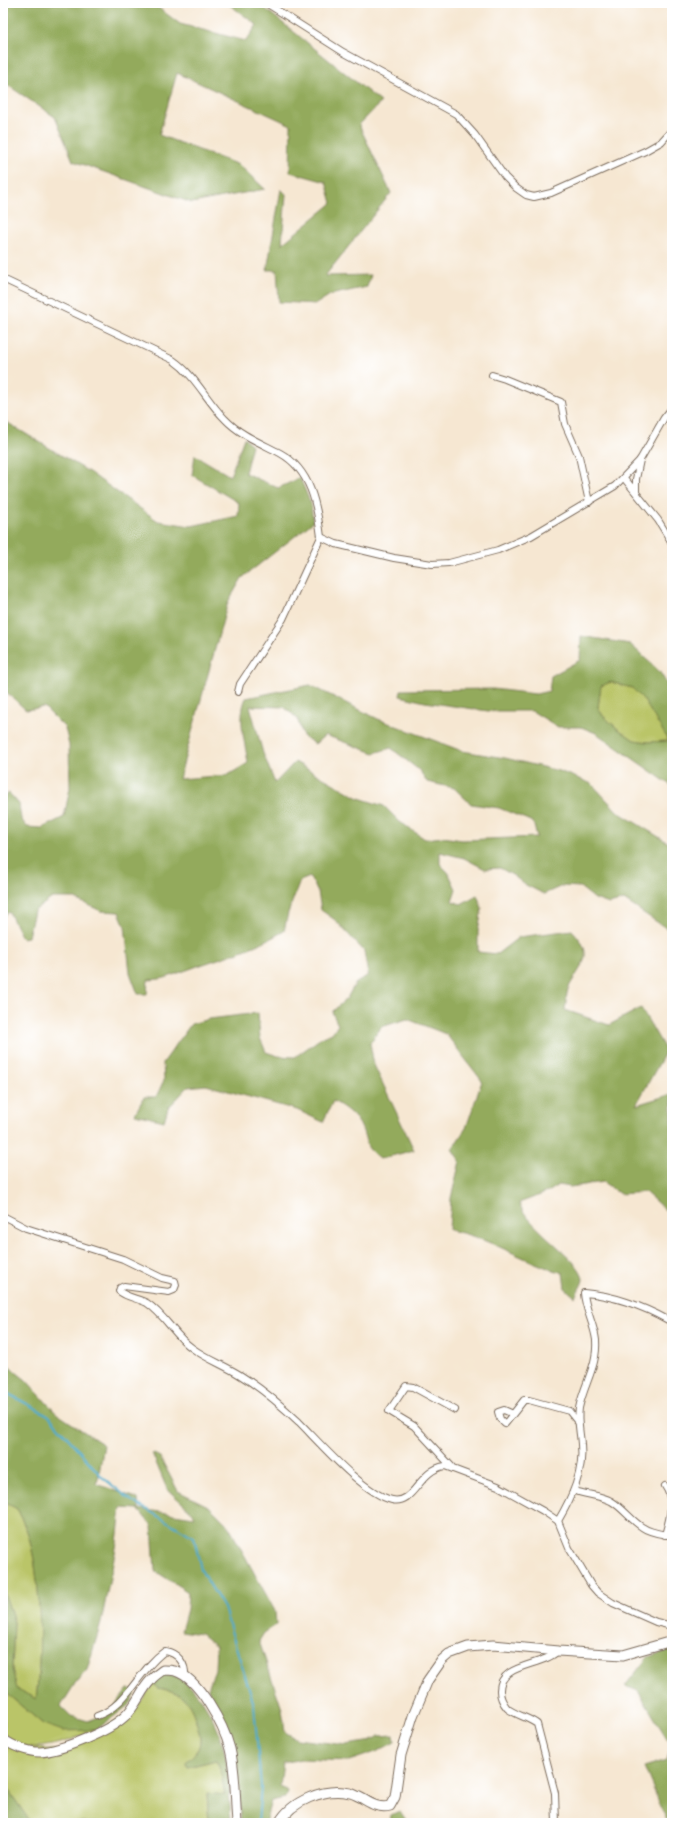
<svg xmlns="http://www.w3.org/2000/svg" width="675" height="1826" font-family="Mali,sans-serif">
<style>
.green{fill:#bac567;stroke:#7a7842}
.forest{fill:#93aa5c;stroke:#676a3d;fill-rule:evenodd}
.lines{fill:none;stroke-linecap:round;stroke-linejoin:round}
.stream{stroke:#4eaccd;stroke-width:2}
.street-casing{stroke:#7c6c5d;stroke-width:8}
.secondary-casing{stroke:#7c6c5d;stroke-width:11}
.street{stroke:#fff;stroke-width:6}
.secondary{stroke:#fff;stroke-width:9}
</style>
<rect width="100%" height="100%" fill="#fff"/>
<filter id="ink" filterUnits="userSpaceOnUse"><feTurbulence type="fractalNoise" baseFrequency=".025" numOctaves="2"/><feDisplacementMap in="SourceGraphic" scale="8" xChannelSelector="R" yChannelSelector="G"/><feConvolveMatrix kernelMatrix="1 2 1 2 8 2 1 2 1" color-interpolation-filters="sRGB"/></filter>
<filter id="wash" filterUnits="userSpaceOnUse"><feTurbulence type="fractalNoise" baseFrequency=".012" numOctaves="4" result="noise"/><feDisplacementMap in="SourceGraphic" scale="16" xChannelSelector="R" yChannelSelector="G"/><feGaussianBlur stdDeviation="0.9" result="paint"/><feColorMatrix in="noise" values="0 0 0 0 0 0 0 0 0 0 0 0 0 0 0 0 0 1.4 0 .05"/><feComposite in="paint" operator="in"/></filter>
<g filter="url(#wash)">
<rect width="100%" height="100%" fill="#f6e7d2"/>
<g class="green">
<polygon points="611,682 632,688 643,699 670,741 647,742 634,740 618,729 603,716 598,707 601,685"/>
<path d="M 3,1502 C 7,1504 13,1506 17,1509 C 19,1511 21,1517 22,1520 C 43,1561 42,1653 36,1699 L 17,1690 L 12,1669 L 14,1622 L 3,1589 Z"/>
<path d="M 154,1683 L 157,1688 C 181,1691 189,1699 196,1721 C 198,1728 201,1736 200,1742 C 200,1750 192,1757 186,1762 L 188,1767 L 216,1760 L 221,1772 L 225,1796 L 207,1794 L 209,1823 L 31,1823 L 9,1791 L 3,1772 L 3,1743 L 61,1751 L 134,1711 Z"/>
<path d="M 6,1693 L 43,1724 L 96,1730 C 71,1740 21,1762 3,1731 L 3,1695 Z"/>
</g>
<g class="forest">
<polygon points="3,3 152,3 180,24 246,41 257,25 227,3 258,3 381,102 359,125 391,193 325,276 371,275 367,287 330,295 316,304 279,302 277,270 267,270 281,189 286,194 282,244 332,203 326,182 290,172 291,125 177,73 159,135 239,165 265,189 192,203 73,161 55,117 3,82"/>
<path d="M 3,420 L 89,472 L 158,521 L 191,526 L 238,516 L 239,503 L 192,475 L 195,455 L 230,476 L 244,438 L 252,445 L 245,473 L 278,488 L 300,478 L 311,504 L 313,522 L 242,578 L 228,602 L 179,779 L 228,775 L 248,763 C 245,742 237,718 246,698 L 310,685 L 378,719 L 462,751 L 505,758 L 559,771 L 592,784 L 618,812 L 672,845 L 672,932 L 624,900 L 609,904 L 595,899 L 580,887 L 562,886 L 544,894 L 524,884 L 514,876 L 500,868 L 485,869 L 464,858 L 440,852 L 440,864 L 448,872 L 456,889 L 452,901 L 461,904 L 477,895 L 482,908 L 478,931 L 478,952 L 497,954 L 519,937 L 572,930 C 597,957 581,963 568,989 C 566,995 566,1004 565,1010 L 609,1025 L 641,1008 L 666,1051 L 636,1105 L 672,1094 L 672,1216 L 645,1192 L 620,1194 L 603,1182 L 570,1187 L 559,1185 L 548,1192 L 519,1203 C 528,1229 584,1261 583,1280 C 582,1285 577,1292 575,1297 L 565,1288 L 563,1273 C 524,1262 489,1237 449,1230 L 451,1198 L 460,1161 L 452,1149 L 466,1128 L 482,1081 L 446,1034 L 407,1019 L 381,1027 L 370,1043 L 374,1065 L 414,1150 L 380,1159 C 363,1145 369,1147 362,1129 C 357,1116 344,1107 333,1101 L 323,1122 L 297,1110 L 206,1085 L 188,1087 L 168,1108 L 164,1121 L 135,1114 L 144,1097 L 156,1097 L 164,1080 L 163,1063 L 191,1024 L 209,1019 L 258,1013 L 260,1038 L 266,1052 L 278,1056 L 295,1057 L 321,1038 L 332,1033 L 338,1025 L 332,1012 L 347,998 L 355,984 L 368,975 L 364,951 L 335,920 L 321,910 L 318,892 L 310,877 L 300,881 L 288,913 L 284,931 C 253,950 218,958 184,971 C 167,977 167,979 148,980 L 147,994 L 138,994 L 130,973 L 125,926 L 119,912 L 101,911 L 73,898 L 52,898 L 34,911 L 28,937 L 22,938 L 9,912 L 3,917 L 3,797 L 9,793 L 19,804 L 21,819 L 27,827 L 42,828 L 64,817 L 70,788 L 69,745 L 65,728 L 44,707 L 26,710 L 3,689 ZM 250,706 L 284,707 L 297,718 L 303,736 L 315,744 L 325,735 L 374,753 L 391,748 L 420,771 L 427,782 L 454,788 L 471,804 L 499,808 L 533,822 L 537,837 L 462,840 L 443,837 L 425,839 L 400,822 L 384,806 L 359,798 L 295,762 L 275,783 L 263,753 Z"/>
<path d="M 581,636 L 630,644 L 660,672 L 672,693 L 672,786 L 596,733 L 581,727 L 558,727 L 532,711 L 488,711 L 425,702 L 400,696 L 401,690 L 493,689 L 536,694 L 549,691 L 551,676 L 580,660 ZM 611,682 L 632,688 L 643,699 L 669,741 L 647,742 L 634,740 L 618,729 L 603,716 L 598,707 L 601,686 Z"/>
<path d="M 3,1362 L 26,1380 L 56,1413 L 104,1445 L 97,1484 L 138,1499 L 139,1509 L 195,1517 L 193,1513 L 167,1489 L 152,1453 L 160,1457 L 178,1491 L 210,1507 L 228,1525 L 275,1611 L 276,1625 L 264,1633 L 259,1641 L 282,1709 L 285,1732 L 297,1739 L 346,1745 L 367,1742 L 379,1736 L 394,1735 L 395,1742 L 376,1752 L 349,1761 L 301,1759 L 283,1763 L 280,1786 L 287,1791 L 285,1798 L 271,1801 L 265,1823 L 241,1823 L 236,1755 L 231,1735 L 211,1698 L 208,1688 L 215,1669 L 216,1646 L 201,1634 L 181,1631 L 187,1609 L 188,1592 L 155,1571 L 152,1526 L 138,1509 L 121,1508 L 117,1543 L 101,1623 L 87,1670 L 76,1682 L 61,1706 L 71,1716 L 88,1721 L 109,1713 L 128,1689 L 135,1690 L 135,1695 L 130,1704 L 96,1730 L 63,1731 L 43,1724 L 6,1693 L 3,1695 L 3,1589 L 14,1622 L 12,1669 L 17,1689 L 36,1699 C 42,1653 43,1561 22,1520 C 21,1517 19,1511 17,1509 C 13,1506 7,1504 3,1502 Z"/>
<polygon points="672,1649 672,1823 668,1823 644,1767 667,1760 671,1745 638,1691 625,1686 648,1657"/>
<path d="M 167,1674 C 182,1676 192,1687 201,1699 C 230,1740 228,1775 231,1823 L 209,1823 L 207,1793 L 225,1795 L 221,1772 L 216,1760 L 188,1767 L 186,1762 C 191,1757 200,1750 200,1742 C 201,1736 198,1728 196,1721 C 189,1699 181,1691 157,1688 L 154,1683 L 160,1676 Z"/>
<polygon points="3,1772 9,1791 31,1823 3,1823"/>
<polygon points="400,1811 408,1823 389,1823 390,1816"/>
</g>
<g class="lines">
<polyline class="stream" points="3,1391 48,1415 102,1477 132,1501 194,1537 201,1570 224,1608 254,1705 261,1787 258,1823"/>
</g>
</g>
<g filter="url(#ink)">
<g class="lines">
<defs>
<g id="street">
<polyline points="266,3 343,52 456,114 475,135 505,177 516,188 526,195 534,197 551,193 645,151 661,142 672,130"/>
<path d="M 3,279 L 173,360 C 196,376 206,400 225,419 C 240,435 261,443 280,453 C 311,470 317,505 321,537"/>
<polyline points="492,375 505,379 561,402 565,424 579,456 589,502"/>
<polyline points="624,478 658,520 672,543"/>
<polyline points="636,492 636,479 640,460"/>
<polyline points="321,537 336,544 394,558 432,564 449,563 498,550 531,536 615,486 640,460 664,418 672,408"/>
<polyline points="238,692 240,684 283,619 321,537"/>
<path d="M 3,1216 L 26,1228 L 123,1259 L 162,1278 L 175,1281 L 176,1285 L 174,1290 L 169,1292 L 124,1286 L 120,1288 L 119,1291 C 127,1298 138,1298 147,1303 C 165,1315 175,1336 192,1348 C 207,1359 224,1365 240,1375 C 261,1388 281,1405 299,1422 C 320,1443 364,1494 392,1500 C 415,1505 418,1470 445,1466 L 498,1486 L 543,1511 L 558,1521 L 569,1548 L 591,1585 L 598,1593 L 613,1603 L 656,1622 L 672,1626"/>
<polyline points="513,1414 505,1424 500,1419 498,1412 504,1410 513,1414 524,1400 529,1400 569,1411 577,1421"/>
<polyline points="452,1467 414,1426 389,1411 406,1386 413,1387 455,1410"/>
<path d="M 665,1486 C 675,1500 670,1518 665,1535"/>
<path d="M 575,1491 C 587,1495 600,1495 611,1501 C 623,1508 631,1520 642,1527 C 650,1533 662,1534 672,1536"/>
<path d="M 558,1521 C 572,1497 584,1472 581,1444 C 580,1431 577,1421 579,1408 C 584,1384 598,1365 596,1340 C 594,1324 585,1309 584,1293 C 612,1295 643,1306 668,1320"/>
<path d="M 97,1716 C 128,1705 139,1669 165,1651 C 178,1653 186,1664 185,1676"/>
<path d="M 556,1823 L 555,1793 L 537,1724 C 528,1717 515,1715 507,1708 C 503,1703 500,1697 500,1691 C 499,1663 542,1667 558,1651"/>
</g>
<g id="secondary">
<path d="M 3,1739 C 12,1746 28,1752 40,1752 C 61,1751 109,1731 124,1717 C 136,1707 140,1691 151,1680 C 154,1676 159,1673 163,1670 C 166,1670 171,1670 175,1671 C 199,1678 224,1726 230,1749 C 236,1773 235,1799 237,1823"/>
<path d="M 279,1823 C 291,1801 325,1787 350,1793 C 365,1797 373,1810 390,1806 L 395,1797 L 401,1755 L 413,1716 L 428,1680 L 442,1660 L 449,1654 L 468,1647 L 493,1645 L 558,1651 L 623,1655 L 672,1641"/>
</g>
</defs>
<use href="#street" class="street-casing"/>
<use href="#secondary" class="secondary-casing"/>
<use href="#street" class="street"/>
<use href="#secondary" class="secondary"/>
</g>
</g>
<rect width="675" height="1826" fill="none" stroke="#fff" stroke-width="16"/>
</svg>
